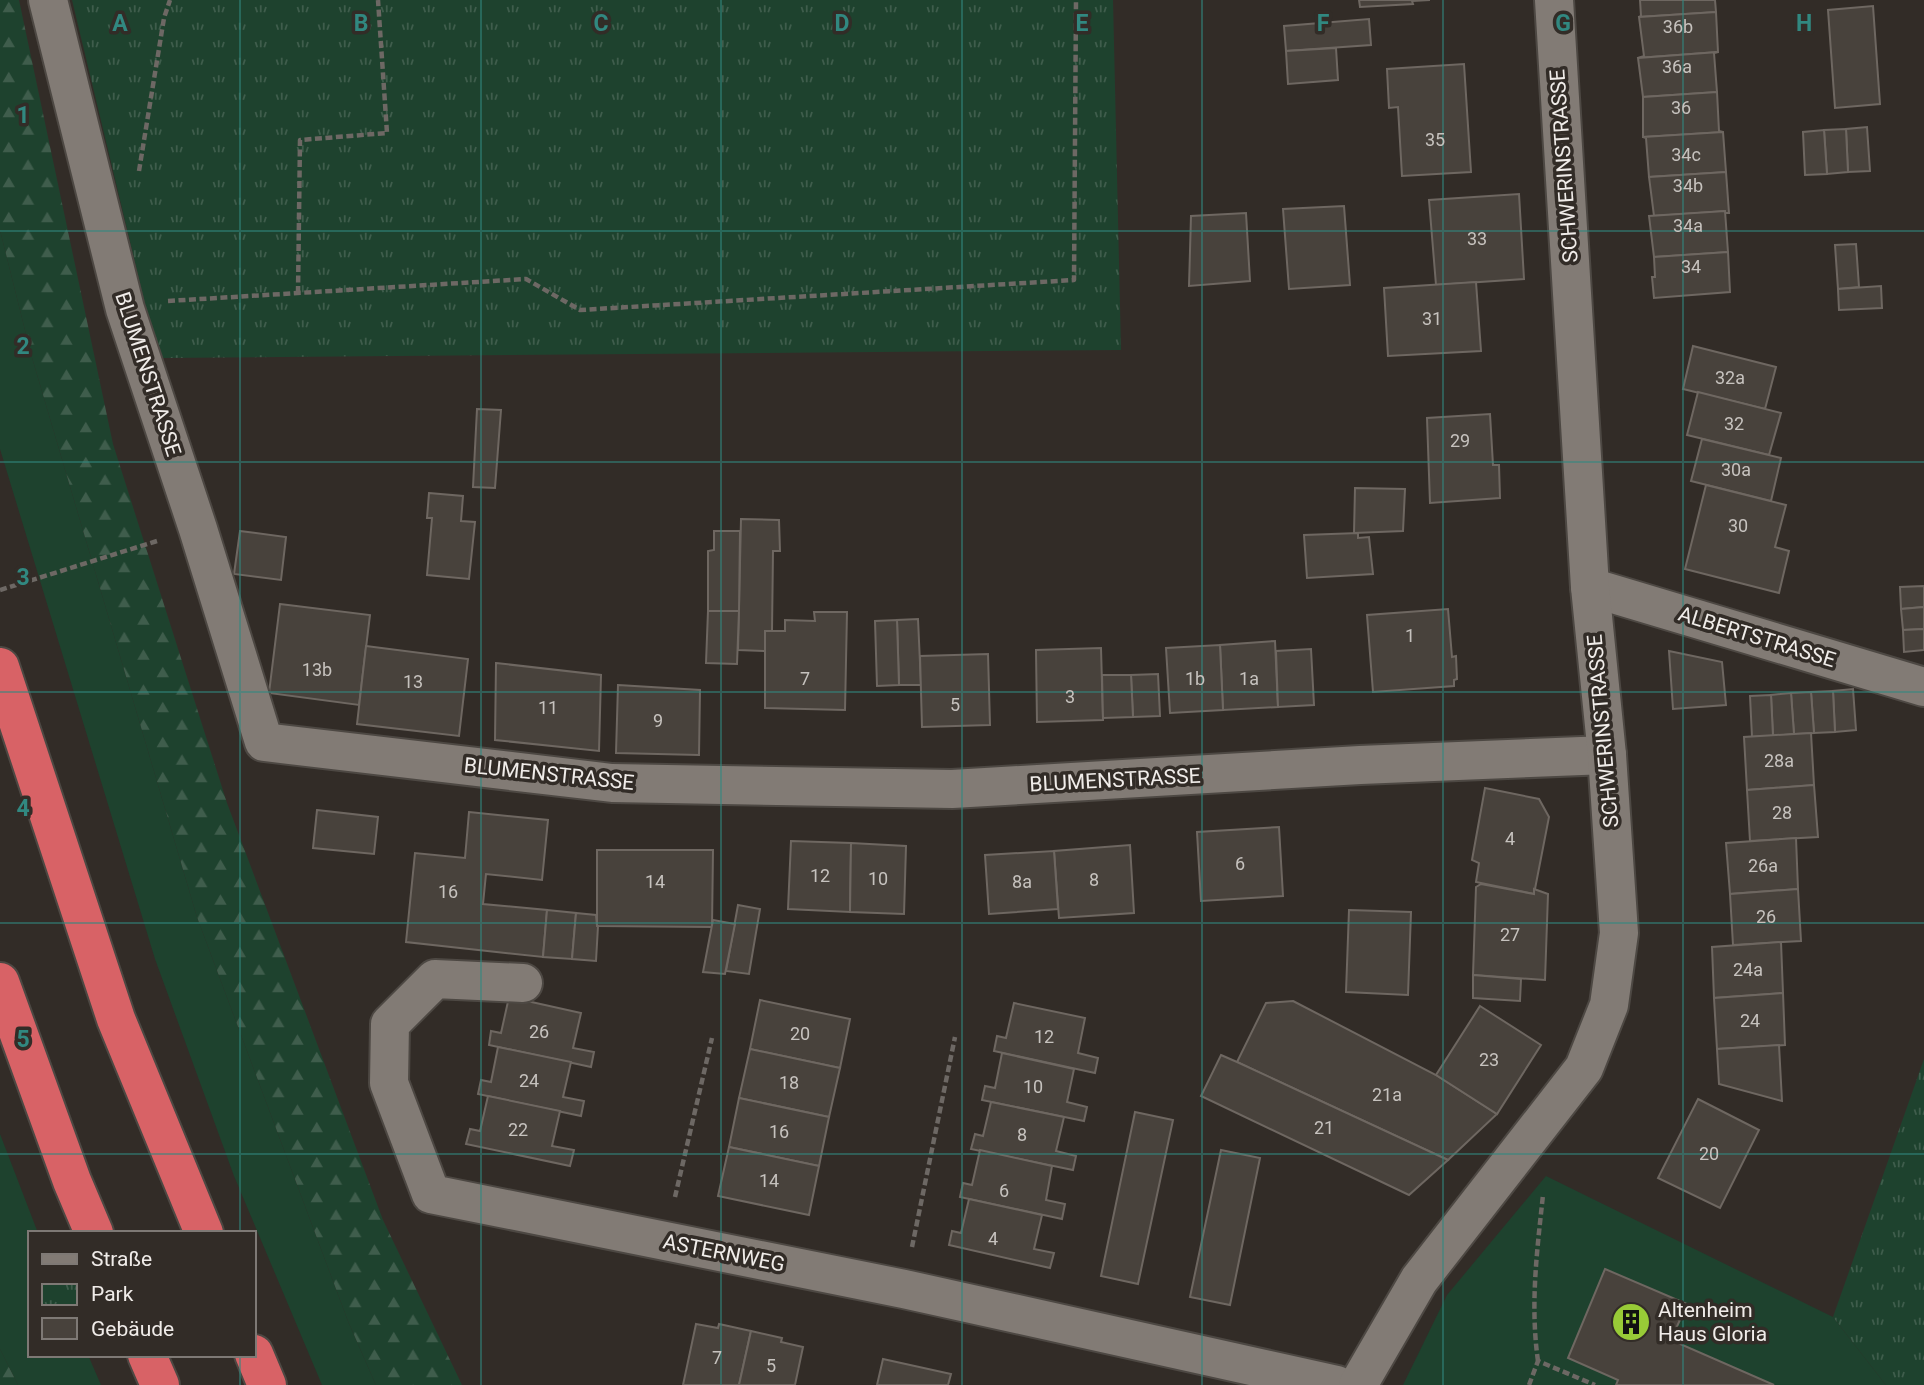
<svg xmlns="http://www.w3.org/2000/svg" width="1924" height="1385" font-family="Roboto,sans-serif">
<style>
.grass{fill:#1e422e}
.forest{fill:url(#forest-firs)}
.park{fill:url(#park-tufts)}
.building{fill:#48423c;stroke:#6e6761;stroke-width:2}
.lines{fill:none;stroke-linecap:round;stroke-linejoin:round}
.minor-casing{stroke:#4d4843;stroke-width:42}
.motorway-casing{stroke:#4d4843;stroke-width:42}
.path{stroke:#6d6864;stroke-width:4.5;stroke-dasharray:7 3.5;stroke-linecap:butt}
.minor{stroke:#827b75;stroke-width:38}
.motorway{stroke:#d86266;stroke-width:38}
.grid{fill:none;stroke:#318880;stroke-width:2;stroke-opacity:0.55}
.labels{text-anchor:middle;stroke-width:7;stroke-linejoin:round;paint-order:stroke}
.number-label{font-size:18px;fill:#c6c2be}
.street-label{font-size:21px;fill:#f0ece9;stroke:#322c27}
.poi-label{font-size:21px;fill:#f0ece9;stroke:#322c27;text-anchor:start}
.grid-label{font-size:23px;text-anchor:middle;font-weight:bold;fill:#318880;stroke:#322c27;stroke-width:7;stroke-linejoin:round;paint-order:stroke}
</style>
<defs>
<pattern id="forest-firs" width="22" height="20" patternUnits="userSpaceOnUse" patternTransform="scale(1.75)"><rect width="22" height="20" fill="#1e422e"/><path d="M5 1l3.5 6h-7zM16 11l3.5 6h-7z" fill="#3f5d4c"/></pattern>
<pattern id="park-tufts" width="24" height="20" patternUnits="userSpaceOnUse" patternTransform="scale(1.75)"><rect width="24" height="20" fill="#1e422e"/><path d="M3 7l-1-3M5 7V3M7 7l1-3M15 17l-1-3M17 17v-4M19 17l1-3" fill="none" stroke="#3f5d4c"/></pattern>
</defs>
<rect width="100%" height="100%" fill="#322c27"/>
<g class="grass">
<polygon points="0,230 31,354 197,917 348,1321 376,1385 322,1385 234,1176 155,959 0,449"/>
<polygon points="0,1134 38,1233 30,1233 30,1355 88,1355 101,1385 18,1385 0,1349"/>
<polygon points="1546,1176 1833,1317 1886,1385 1403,1385 1447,1295"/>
</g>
<g class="forest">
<polygon points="0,0 19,0 113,444 227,803 383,1220 462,1385 376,1385 348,1321 197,917 31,354 0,230"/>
<polygon points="0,1349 18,1385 0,1385"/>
</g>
<g class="park">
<polygon points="72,0 1113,0 1121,350 158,358"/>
<polygon points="1924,1059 1924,1385 1886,1385 1833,1317"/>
</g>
<g class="building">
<polygon points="1359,0 1430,0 1412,1 1413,4 1360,7"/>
<polygon points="1640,0 1715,0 1716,12 1639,17 1641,16"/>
<polygon points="1873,6 1880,104 1835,108 1828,10"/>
<polygon points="1716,12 1718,52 1638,58 1644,56 1639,17"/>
<polygon points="1369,19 1371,45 1286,51 1284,26"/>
<polygon points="1336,48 1338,80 1288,84 1286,51"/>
<polygon points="1718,52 1714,53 1717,92 1643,97 1638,58"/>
<polygon points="1464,64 1471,172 1402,176 1398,107 1389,108 1387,69"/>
<polygon points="1717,92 1719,131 1723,132 1643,137 1643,97"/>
<polygon points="1867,127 1870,171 1848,172 1846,129"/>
<polygon points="1846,129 1848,172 1827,174 1824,130"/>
<polygon points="1824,130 1827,174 1805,175 1803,132"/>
<polygon points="1723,132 1726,172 1649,177 1646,138 1643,137"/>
<polygon points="1726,172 1729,213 1725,213 1725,211 1654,216 1649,177"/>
<polygon points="1519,194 1524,279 1436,285 1429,200"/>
<polygon points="1344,206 1350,285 1289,289 1283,209"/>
<polygon points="1725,211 1728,252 1654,257 1649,216"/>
<polygon points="1246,213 1250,281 1189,286 1191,216"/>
<polygon points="1856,244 1859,287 1838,289 1835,245"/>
<polygon points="1728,252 1730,292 1654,298 1652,277 1655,277 1654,257"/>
<polygon points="1476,282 1481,351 1388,356 1384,288"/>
<polygon points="1881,286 1882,308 1839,310 1838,289"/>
<polygon points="1693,346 1776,367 1765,409 1683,389"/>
<polygon points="1698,392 1781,413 1769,455 1687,435"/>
<polygon points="477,409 501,410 495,488 473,487"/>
<polygon points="1490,414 1493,465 1499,465 1500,498 1430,503 1427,418"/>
<polygon points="1702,439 1781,458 1771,501 1691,481"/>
<polygon points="1706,485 1786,505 1775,547 1789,551 1779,593 1685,569"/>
<polygon points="1355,488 1405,489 1403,531 1354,533"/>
<polygon points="429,493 463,496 461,521 475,522 469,579 427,575 432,518 427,518"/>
<polygon points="741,519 779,520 780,551 773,551 772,631 765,631 765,651 738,650"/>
<polygon points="240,531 286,537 281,580 234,574"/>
<polygon points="714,531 740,531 739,611 708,611 708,551 714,550"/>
<polygon points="1358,533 1358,538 1369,537 1373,574 1307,578 1304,535"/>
<polygon points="1924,586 1924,607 1901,609 1900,587"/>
<polygon points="280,604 370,615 359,705 269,693"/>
<polygon points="1924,607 1924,629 1903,630 1901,609"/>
<polygon points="1448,609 1452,657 1456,656 1457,679 1454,680 1454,686 1373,692 1367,615"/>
<polygon points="708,611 739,611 737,664 706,663"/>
<polygon points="814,612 847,612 845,710 765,708 765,631 785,631 785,620 815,621"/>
<polygon points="918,619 921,685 899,685 897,620"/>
<polygon points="897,620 899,685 877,686 875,621"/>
<polygon points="1924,629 1924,650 1904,652 1903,630"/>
<polygon points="1275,641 1278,707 1223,710 1220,645"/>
<polygon points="1220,645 1223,710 1170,713 1166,648"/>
<polygon points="366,646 468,659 459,736 357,724"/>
<polygon points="1101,648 1103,720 1037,722 1036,650"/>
<polygon points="1311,649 1314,705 1278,707 1276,651"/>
<polygon points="1669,651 1722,662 1726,705 1673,709"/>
<polygon points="988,654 990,725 922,727 920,656"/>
<polygon points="496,663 601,675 599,751 495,740"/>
<polygon points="1158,674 1160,716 1133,717 1131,675"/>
<polygon points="1102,675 1131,675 1133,717 1103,718"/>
<polygon points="618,685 700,690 699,755 616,753"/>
<polygon points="1853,689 1856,730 1835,732 1833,691"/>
<polygon points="1833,691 1835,732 1814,733 1811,692"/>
<polygon points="1811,692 1814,733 1794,734 1791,693"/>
<polygon points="1791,693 1794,734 1773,736 1771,695"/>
<polygon points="1771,695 1773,736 1752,737 1750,696"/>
<polygon points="1811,733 1814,785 1747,790 1744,737"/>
<polygon points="1814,785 1818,837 1750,841 1747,790"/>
<polygon points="1485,788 1539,799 1549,817 1534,894 1476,882 1479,863 1472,860"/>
<polygon points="317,810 378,817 374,854 313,848"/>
<polygon points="469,812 548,820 542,880 486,874 483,904 547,910 543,957 406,942 415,853 465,858"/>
<polygon points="1279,827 1283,896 1201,901 1197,832"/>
<polygon points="1796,838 1798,889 1730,894 1726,843"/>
<polygon points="791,841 851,843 850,912 788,909"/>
<polygon points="851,843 906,846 904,914 850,912"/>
<polygon points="1130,845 1134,913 1059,918 1054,851"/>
<polygon points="597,850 713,850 712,927 597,926"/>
<polygon points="1054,851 1058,909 989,914 985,855"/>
<polygon points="1481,884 1534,894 1534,889 1548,894 1545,980 1473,975 1476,887"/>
<polygon points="1798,889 1801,941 1733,945 1730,894"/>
<polygon points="738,905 760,909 749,974 726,971"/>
<polygon points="547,910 576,913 572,959 543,957"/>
<polygon points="1349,910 1411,912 1408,995 1346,992"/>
<polygon points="576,913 596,915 597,926 598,926 596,961 572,959"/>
<polygon points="713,920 735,924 725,974 703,972"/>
<polygon points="1781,942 1783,993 1714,998 1712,947"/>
<polygon points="1473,975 1521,979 1520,1001 1473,998"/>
<polygon points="1783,993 1785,1045 1717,1049 1714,998"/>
<polygon points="509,997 581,1013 573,1048 594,1052 591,1067 489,1045 491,1031 501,1033"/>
<polygon points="760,1000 850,1019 840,1068 750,1049"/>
<polygon points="1293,1001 1436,1075 1497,1114 1448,1160 1237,1062 1266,1003"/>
<polygon points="1014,1003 1085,1018 1078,1053 1098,1058 1095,1073 994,1051 997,1036 1006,1038"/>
<polygon points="1480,1006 1541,1045 1497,1114 1436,1075"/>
<polygon points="1779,1045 1782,1101 1719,1084 1717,1049"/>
<polygon points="498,1047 571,1062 563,1097 584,1101 581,1116 478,1094 481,1080 491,1082"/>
<polygon points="750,1049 840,1068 829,1117 739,1098"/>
<polygon points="1002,1053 1074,1069 1067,1102 1087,1107 1084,1121 982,1100 985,1086 995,1088"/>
<polygon points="1221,1055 1237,1062 1448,1160 1409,1195 1201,1096"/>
<polygon points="488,1096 560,1111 552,1146 574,1150 570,1166 466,1144 470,1129 480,1131"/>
<polygon points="739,1098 829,1117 819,1166 729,1147"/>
<polygon points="1698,1099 1759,1130 1720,1208 1658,1178"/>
<polygon points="991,1102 1064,1117 1056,1151 1076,1156 1073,1170 971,1149 975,1134 983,1136"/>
<polygon points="1135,1112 1173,1120 1138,1284 1101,1276"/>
<polygon points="729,1147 819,1166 809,1215 718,1196"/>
<polygon points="980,1150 1052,1166 1046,1200 1065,1204 1062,1219 960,1197 963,1183 972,1185"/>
<polygon points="1221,1150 1260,1158 1230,1305 1190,1297"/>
<polygon points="969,1199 1042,1215 1034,1249 1054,1253 1050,1268 949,1245 952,1231 961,1233"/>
<polygon points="1605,1269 1687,1304 1671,1340 1774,1385 1616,1385 1618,1380 1568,1358"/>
<polygon points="696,1324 718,1328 719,1324 751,1331 739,1385 683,1385"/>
<polygon points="751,1331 782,1338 781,1342 803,1347 795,1385 739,1385"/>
<polygon points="883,1359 951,1374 948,1385 877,1385"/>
</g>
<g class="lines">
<defs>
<g id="minor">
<polyline points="48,0 125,309 198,529 264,742 612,783 952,789 1360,765 1607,755"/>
<polyline points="1590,587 1924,687"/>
<polyline points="523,983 435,979 390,1024 389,1083 431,1194 904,1289 1337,1385"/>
<polyline points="1358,1385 1419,1280 1584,1068 1609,1005 1619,933 1607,755 1590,587 1554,0"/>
</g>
<g id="motorway">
<polyline points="0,667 116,1019 204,1233"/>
<polyline points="0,982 72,1181 94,1233"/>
<polyline points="254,1354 267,1385"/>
<polyline points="147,1355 160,1385"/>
</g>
</defs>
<use href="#minor" class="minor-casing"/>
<use href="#motorway" class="motorway-casing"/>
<g class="path">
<polyline points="139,171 164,18 170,0"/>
<polyline points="298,293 300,140 387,133 378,0"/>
<polyline points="168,301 526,279 580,310 1074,280 1076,0"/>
<polyline points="0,590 157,541"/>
<polyline points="675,1197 712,1038"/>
<polyline points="912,1247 955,1037"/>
<path d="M 1538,1361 C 1530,1305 1537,1251 1543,1195"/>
<polyline points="1529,1385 1538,1361 1595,1385"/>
</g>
<use href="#minor" class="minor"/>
<use href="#motorway" class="motorway"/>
</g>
<path class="grid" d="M 240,0 L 240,1233M 481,0 L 481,1385M 721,0 L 721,1385M 962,0 L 962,1385M 1202,0 L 1202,1385M 1443,0 L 1443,1385M 1683,0 L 1683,1385M 0,231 L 1924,231M 0,462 L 1924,462M 0,692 L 1924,692M 0,923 L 1924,923M 0,1154 L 1924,1154M 240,1355 L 240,1385"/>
<defs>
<symbol id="building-disc" viewBox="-11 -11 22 22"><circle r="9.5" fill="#98cb37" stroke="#322c27"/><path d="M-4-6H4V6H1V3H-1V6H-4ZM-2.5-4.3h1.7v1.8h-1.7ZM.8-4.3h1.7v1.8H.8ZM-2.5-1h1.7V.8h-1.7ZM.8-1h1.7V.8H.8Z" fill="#111"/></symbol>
</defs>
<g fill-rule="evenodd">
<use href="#building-disc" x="1609" y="1300" width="44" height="44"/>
</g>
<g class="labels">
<g class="number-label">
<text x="1678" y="33">36b</text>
<text x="1677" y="73">36a</text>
<text x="1681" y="114">36</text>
<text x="1435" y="146">35</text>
<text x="1686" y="161">34c</text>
<text x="1688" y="192">34b</text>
<text x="1688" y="232">34a</text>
<text x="1477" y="245">33</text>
<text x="1691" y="273">34</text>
<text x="1432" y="325">31</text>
<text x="1730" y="384">32a</text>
<text x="1734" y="430">32</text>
<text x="1460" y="447">29</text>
<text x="1736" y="476">30a</text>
<text x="1738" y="532">30</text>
<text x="1410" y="642">1</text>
<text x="317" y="676">13b</text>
<text x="805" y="685">7</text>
<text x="1195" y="685">1b</text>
<text x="1249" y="685">1a</text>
<text x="413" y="688">13</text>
<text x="1070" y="703">3</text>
<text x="955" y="711">5</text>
<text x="548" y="714">11</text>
<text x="658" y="727">9</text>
<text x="1779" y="767">28a</text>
<text x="1782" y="819">28</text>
<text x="1510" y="845">4</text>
<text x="1240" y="870">6</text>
<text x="1763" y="872">26a</text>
<text x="820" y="882">12</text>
<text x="878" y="885">10</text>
<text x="1094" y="886">8</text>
<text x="655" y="888">14</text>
<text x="1022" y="888">8a</text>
<text x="448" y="898">16</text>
<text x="1766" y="923">26</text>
<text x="1510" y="941">27</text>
<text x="1748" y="976">24a</text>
<text x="1750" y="1027">24</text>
<text x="539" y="1038">26</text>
<text x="800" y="1040">20</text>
<text x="1044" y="1043">12</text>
<text x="1489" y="1066">23</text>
<text x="529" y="1087">24</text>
<text x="789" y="1089">18</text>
<text x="1033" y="1093">10</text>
<text x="1387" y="1101">21a</text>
<text x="1324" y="1134">21</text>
<text x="518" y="1136">22</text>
<text x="779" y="1138">16</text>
<text x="1022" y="1141">8</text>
<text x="1709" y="1160">20</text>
<text x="769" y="1187">14</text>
<text x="1004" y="1197">6</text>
<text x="993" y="1245">4</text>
<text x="717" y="1364">7</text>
<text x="771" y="1372">5</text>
</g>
<g class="street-label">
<text transform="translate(1564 166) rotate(-94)" y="7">SCHWERINSTRASSE</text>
<text transform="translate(148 374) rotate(72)" y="7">BLUMENSTRASSE</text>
<text transform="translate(1757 637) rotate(17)" y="7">ALBERTSTRASSE</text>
<text transform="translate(1603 731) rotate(-95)" y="7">SCHWERINSTRASSE</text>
<text transform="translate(549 774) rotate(6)" y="7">BLUMENSTRASSE</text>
<text transform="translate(1115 780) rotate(-3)" y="7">BLUMENSTRASSE</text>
<text transform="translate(724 1253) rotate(11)" y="7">ASTERNWEG</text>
</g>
<g class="poi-label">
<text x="1658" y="1317">Altenheim<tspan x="1658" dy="24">Haus Gloria</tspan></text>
</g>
</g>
<g class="grid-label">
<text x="120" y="31">A</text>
<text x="361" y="31">B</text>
<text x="601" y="31">C</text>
<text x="842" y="31">D</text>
<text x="1082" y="31">E</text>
<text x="1323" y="31">F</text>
<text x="1563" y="31">G</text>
<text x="1804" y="31">H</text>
<text x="23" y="123">1</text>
<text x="23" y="354">2</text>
<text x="23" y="585">3</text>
<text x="23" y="816">4</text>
<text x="23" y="1047">5</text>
</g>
<rect x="28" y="1231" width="228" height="126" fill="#322c27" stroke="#7e7975" stroke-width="2"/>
<rect x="42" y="1254" width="35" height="10" fill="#827b75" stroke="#7e7975" stroke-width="2"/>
<text x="91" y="1266" font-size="21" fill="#f0ece9">Straße</text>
<rect x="42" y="1284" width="35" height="21" fill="url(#park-tufts)" stroke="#7e7975" stroke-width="2"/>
<text x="91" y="1301" font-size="21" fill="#f0ece9">Park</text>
<rect x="42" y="1318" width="35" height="21" fill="#48423c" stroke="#7e7975" stroke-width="2"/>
<text x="91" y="1336" font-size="21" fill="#f0ece9">Gebäude</text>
</svg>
